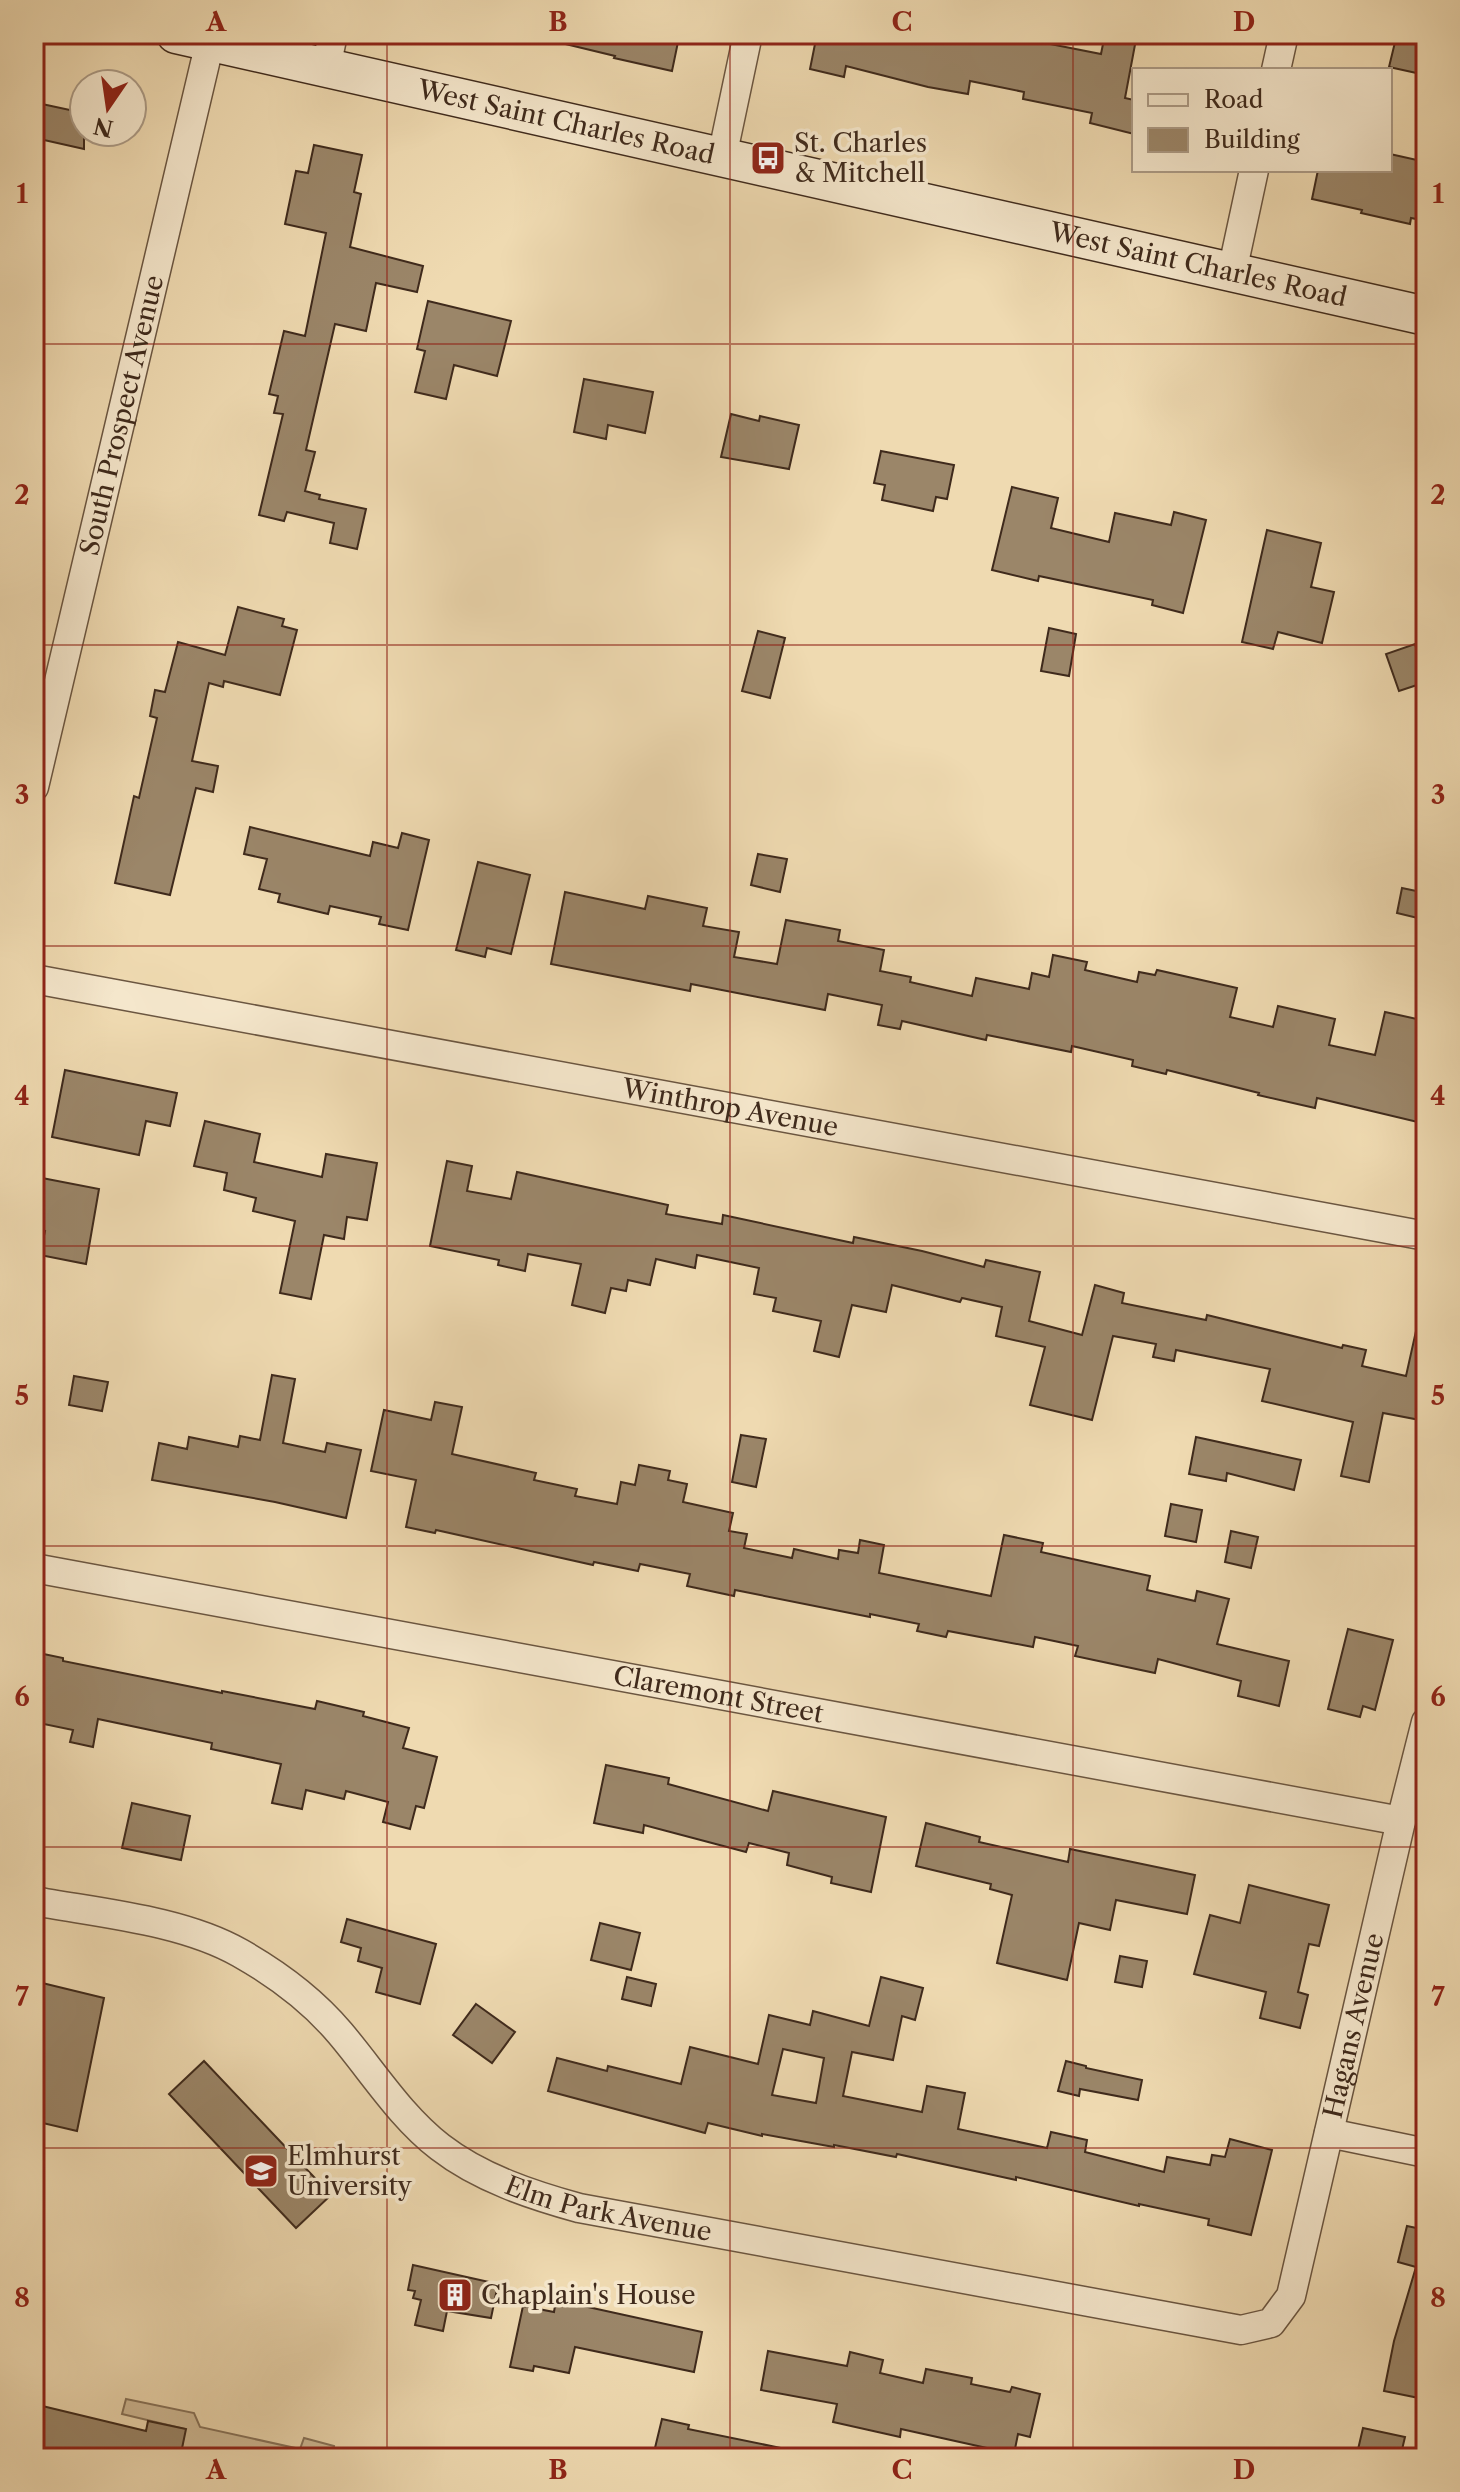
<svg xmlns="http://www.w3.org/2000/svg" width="1460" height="2492" font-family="'Libre Caslon Text',serif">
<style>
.green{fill:#d1bc98;stroke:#88735a;stroke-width:2}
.building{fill:#9b8669;stroke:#3f2a1c;stroke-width:2;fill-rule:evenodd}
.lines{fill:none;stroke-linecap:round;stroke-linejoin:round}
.street-casing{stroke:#6b5641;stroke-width:31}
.secondary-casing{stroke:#3f2a1c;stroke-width:41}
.street{stroke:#f5e7cc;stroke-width:28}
.secondary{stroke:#f5e7cc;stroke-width:38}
.grid{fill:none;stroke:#8f2418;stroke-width:2;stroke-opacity:0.55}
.labels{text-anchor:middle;stroke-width:7;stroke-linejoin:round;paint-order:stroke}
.street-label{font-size:26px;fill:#3f2a1c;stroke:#f5e7cc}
.poi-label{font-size:26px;fill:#3f2a1c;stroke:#f5e7cc;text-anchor:start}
.neatline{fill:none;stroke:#8f2418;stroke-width:3}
.grid-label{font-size:26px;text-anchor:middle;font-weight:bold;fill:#8f2418}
</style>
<rect width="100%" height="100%" fill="#efdab1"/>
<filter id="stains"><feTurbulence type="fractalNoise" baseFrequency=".0025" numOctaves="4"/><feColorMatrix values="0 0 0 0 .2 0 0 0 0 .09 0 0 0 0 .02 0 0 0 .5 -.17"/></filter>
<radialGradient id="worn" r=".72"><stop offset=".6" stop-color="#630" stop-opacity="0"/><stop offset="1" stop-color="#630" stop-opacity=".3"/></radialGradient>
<polygon class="green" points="126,2399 194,2413 200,2427 300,2449 304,2438 334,2446 332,2458 180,2458 185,2429 122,2414"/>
<g class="building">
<polygon points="558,34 641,34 678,42 672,71 614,58 615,56 557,42"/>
<polygon points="817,34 1047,34 1045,43 1101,54 1105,34 1137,34 1125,98 1134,100 1134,134 1090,123 1092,113 1023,99 1024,92 970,81 968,94 928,87 846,66 844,77 810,69"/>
<polygon points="1397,34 1426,40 1421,74 1389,67"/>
<polygon points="42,104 84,113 84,149 35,138"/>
<polygon points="314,145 362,155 354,192 361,194 350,247 423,266 417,292 376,283 366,331 335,324 306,450 315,452 305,491 320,495 319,499 366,509 357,549 330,543 334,523 287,512 284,521 259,515 283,414 274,413 278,396 269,394 284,331 305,336 326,233 285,224 296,171 308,173"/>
<polygon points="1390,154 1426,162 1426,221 1411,218 1410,224 1361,213 1362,210 1312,199 1318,170 1390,170"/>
<polygon points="428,301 511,321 497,376 454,365 446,399 415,392 425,351 417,349"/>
<polygon points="584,379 653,392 645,433 608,425 606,439 574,432"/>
<polygon points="731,414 759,421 760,416 799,425 789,469 721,457"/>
<polygon points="881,451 954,465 947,499 936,497 933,511 882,500 885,485 874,483"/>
<polygon points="1012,487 1058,498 1051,528 1109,542 1115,513 1171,525 1174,512 1206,520 1183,613 1152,605 1153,600 1039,576 1038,581 992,570"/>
<polygon points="1267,530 1321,543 1311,587 1334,592 1322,643 1278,632 1273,649 1242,642"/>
<polygon points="238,607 284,619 282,626 297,630 280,695 224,681 223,687 209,683 192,761 218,766 213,792 196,788 170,895 115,883 134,796 139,798 157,718 150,716 155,690 165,692 178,642 225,655"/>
<polygon points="1049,628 1076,634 1069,676 1041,671"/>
<polygon points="758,631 785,638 770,698 742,691"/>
<polygon points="1415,644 1426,682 1399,691 1386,654"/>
<polygon points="250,827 370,856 373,842 398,848 402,833 429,840 408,930 379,924 381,917 330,906 328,914 278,902 280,894 259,889 267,859 244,854"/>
<polygon points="758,854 787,859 780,892 751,885"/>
<polygon points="478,862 530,875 511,954 487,948 485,957 456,950"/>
<polygon points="1402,888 1426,893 1426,920 1397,913"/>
<polygon points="565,892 645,909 648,896 707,908 703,926 739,932 734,957 777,964 786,920 840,930 838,941 884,950 880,971 911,977 910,982 972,996 976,978 1029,989 1032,973 1049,977 1053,955 1087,962 1085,970 1137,982 1139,972 1155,975 1157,970 1237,988 1230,1017 1273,1027 1278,1006 1335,1019 1329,1045 1375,1055 1385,1012 1426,1021 1426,1124 1317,1098 1315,1108 1258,1095 1259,1093 1167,1070 1166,1074 1132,1066 1133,1060 1072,1046 1071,1052 987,1035 986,1040 902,1021 900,1029 878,1025 882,1005 828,994 825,1010 691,984 690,991 551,964"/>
<polygon points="65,1070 177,1093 170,1126 146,1121 139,1155 52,1137"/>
<polygon points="205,1121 260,1134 254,1162 322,1177 326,1154 377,1163 367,1220 347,1217 344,1239 324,1235 311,1299 280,1293 295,1221 253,1211 256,1198 224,1190 227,1173 194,1166"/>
<polygon points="447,1161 472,1166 467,1191 511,1199 517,1172 668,1205 666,1214 722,1224 723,1215 853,1243 854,1237 922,1251 984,1267 986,1260 1040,1272 1029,1321 1082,1335 1095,1285 1124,1293 1122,1303 1206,1320 1207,1315 1342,1348 1343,1345 1366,1350 1362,1366 1406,1376 1416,1331 1426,1332 1426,1412 1422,1411 1420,1420 1383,1413 1369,1482 1341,1476 1353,1422 1262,1401 1270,1369 1176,1350 1174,1361 1153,1357 1156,1344 1113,1336 1092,1420 1030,1405 1045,1347 996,1336 1002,1307 962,1298 960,1302 892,1285 886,1312 852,1305 839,1357 814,1351 821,1321 773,1311 776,1298 754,1294 759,1268 697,1255 695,1268 656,1259 650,1285 628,1280 626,1291 611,1288 605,1313 572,1305 581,1264 528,1254 525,1271 498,1265 499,1260 430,1246"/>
<polygon points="42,1178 99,1189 86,1264 40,1255 45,1231 34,1228 34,1217"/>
<polygon points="272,1375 295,1379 283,1443 325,1452 327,1443 361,1450 346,1518 275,1502 152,1480 159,1443 187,1449 189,1437 238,1447 240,1436 260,1440"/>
<polygon points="74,1376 108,1382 102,1411 69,1405"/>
<polygon points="435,1402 462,1407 452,1454 536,1473 534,1480 577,1489 575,1496 617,1504 621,1482 635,1485 639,1465 670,1471 668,1480 687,1484 683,1502 733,1513 729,1531 747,1534 744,1548 792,1558 794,1549 838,1559 839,1550 858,1553 860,1540 884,1545 879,1573 991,1596 1004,1535 1043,1543 1041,1552 1150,1576 1147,1590 1195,1601 1197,1591 1229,1599 1217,1644 1289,1661 1279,1706 1238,1696 1241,1681 1158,1659 1155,1673 1075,1656 1078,1646 1035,1637 1033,1647 948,1631 946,1637 917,1631 919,1624 870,1614 870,1617 735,1590 734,1596 687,1586 690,1574 640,1564 638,1571 594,1562 593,1565 436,1530 435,1533 406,1527 416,1480 371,1471 384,1410 431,1420"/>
<polygon points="741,1435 766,1439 756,1487 732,1482"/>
<polygon points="1196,1437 1301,1460 1294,1490 1227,1473 1226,1481 1189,1474"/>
<polygon points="1171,1504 1202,1510 1196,1542 1165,1536"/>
<polygon points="1231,1531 1258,1537 1251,1568 1225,1562"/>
<polygon points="1348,1629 1393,1640 1375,1710 1363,1706 1360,1717 1328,1709"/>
<polygon points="34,1652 63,1658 63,1661 222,1693 222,1691 315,1709 317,1701 364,1712 363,1716 409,1728 403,1748 437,1757 424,1808 416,1806 410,1829 383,1822 388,1802 346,1791 344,1799 306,1790 302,1809 272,1803 281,1764 211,1749 212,1743 98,1719 93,1747 70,1742 73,1730 34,1722"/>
<polygon points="606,1765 669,1778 668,1784 768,1811 773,1791 886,1817 871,1892 831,1883 832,1877 787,1865 789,1853 749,1843 746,1852 644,1825 643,1833 594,1823"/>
<polygon points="132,1803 190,1816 181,1860 122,1848"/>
<polygon points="926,1823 980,1837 979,1842 1068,1862 1070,1849 1195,1875 1187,1914 1116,1900 1110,1930 1079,1923 1067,1980 997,1963 1012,1895 990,1889 991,1884 916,1866"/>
<polygon points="1249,1885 1329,1905 1319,1946 1309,1944 1298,1992 1308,1995 1300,2028 1260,2018 1266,1992 1194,1974 1210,1915 1240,1923"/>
<polygon points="347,1919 436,1944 420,2004 376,1992 382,1968 358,1961 361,1948 341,1942"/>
<polygon points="600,1923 640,1933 631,1970 591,1960"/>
<polygon points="1120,1956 1147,1961 1142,1987 1115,1982"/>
<polygon points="627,1977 656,1984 651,2006 622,1999"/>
<path d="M 881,1977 L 923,1988 L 915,2020 L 902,2016 L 893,2060 L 852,2052 L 843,2096 L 922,2112 L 927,2086 L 965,2093 L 958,2129 L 1047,2148 L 1051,2132 L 1087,2140 L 1085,2152 L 1164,2172 L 1167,2157 L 1210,2165 L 1212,2155 L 1225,2157 L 1230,2139 L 1272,2150 L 1251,2235 L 1208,2225 L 1209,2219 L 1139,2204 L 1139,2206 L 1016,2177 L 1016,2180 L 897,2154 L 896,2157 L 834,2145 L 834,2147 L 762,2134 L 762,2136 L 708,2123 L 705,2133 L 548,2091 L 557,2058 L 607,2071 L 608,2066 L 681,2084 L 690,2047 L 758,2064 L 769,2015 L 810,2025 L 813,2011 L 869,2026 ZM 783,2049 L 824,2058 L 816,2103 L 772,2095 Z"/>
<polygon points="34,1981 104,1998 77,2131 34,2121"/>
<polygon points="476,2004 515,2032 492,2063 453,2035"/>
<polygon points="204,2061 331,2195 296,2228 169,2094"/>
<polygon points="1066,2061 1086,2066 1086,2068 1142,2080 1138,2100 1080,2089 1079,2096 1058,2091"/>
<polygon points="1407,2226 1426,2230 1426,2364 1419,2398 1384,2391 1394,2341 1416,2267 1398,2262"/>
<polygon points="413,2265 498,2284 491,2318 447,2311 443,2331 415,2325 421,2300 413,2298 415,2291 408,2290"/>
<polygon points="556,2300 702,2332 694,2372 575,2347 569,2373 534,2366 533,2371 510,2367 523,2306 554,2312"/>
<polygon points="768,2351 847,2366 850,2352 883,2360 880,2373 923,2383 926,2369 972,2378 971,2384 1010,2392 1012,2387 1040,2394 1030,2437 1018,2434 1014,2454 901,2429 900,2437 833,2422 837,2404 761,2390"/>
<polygon points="34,2404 146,2431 148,2421 186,2429 180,2458 34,2458"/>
<polygon points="662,2419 689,2425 688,2429 781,2448 780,2458 682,2458 654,2452"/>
<polygon points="1363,2428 1405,2437 1400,2458 1356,2458"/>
</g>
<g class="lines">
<defs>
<g id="street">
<polyline points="326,68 333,34"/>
<polyline points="1276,70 1284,34"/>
<polyline points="722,157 748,34"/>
<polyline points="1232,272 1254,170"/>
<path id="s1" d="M 34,787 L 210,42"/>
<path id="s2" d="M 34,979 L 1426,1236"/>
<path id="s3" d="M 34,1568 L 1401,1821"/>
<path id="s4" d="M 34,1901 C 99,1913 182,1920 240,1953 C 277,1974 313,2001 340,2033 C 373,2072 400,2116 440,2147 C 480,2178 532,2195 579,2208 L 1241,2330 L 1271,2323 L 1291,2296 L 1401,1821 L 1426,1722"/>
<polyline points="1329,2133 1426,2153"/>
</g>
<g id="secondary">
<path id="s5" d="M 176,34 L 1426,316"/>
</g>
</defs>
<use href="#street" class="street-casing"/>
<use href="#secondary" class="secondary-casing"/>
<use href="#street" class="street"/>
<use href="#secondary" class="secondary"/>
</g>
<path class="grid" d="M 387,34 L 387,2458M 730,34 L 730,2458M 1073,34 L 1073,2458M 34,344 L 1426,344M 34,645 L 1426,645M 34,946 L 1426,946M 34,1246 L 1426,1246M 34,1546 L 1426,1546M 34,1847 L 1426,1847M 34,2148 L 1426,2148"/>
<defs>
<symbol id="bus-square" viewBox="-11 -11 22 22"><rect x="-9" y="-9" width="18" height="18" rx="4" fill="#8f2418" stroke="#f5e7cc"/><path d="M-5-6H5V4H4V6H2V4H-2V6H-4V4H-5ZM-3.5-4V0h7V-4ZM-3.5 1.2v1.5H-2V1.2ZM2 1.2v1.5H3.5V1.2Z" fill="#fff"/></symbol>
<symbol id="university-square" viewBox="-11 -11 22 22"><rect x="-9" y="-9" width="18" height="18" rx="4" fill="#8f2418" stroke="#f5e7cc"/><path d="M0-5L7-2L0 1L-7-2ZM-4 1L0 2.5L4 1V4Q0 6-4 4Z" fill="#fff"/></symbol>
<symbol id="building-square" viewBox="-11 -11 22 22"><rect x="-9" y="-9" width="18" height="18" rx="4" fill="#8f2418" stroke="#f5e7cc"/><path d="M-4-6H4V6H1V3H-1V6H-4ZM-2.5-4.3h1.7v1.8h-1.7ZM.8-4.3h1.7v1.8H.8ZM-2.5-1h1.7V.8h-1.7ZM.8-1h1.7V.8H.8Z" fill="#fff"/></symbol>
</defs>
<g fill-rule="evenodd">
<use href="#bus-square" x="748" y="138" width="40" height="40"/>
<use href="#university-square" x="241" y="2151" width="40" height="40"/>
<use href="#building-square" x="435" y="2275" width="40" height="40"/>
</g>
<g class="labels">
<g class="street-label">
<text dy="9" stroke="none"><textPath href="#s5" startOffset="400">West Saint Charles Road</textPath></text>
<text dy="9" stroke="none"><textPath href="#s5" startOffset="1048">West Saint Charles Road</textPath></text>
<text dy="9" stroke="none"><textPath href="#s1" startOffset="382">South Prospect Avenue</textPath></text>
<text dy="9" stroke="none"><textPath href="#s2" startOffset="708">Winthrop Avenue</textPath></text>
<text dy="9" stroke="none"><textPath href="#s3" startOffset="696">Claremont Street</textPath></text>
<text dy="9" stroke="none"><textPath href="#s4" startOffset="1662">Hagans Avenue</textPath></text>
<text dy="9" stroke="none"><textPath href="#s4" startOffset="676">Elm Park Avenue</textPath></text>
</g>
<g class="poi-label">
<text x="794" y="152">St. Charles<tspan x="794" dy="30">&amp; Mitchell</tspan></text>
<text x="287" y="2165">Elmhurst<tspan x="287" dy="30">University</tspan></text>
<text x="481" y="2304">Chaplain's House</text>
</g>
</g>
<rect width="1460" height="2492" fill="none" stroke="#efdab1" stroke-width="88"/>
<rect x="1132" y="68" width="260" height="104" fill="#f5e7cc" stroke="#ac9b86" stroke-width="2"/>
<rect x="1148" y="94" width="40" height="12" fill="#f5e7cc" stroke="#ac9b86" stroke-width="2"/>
<text x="1204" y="108" font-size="24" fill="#3f2a1c">Road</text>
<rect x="1148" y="128" width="40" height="24" fill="#9b8669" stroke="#ac9b86" stroke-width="2"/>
<text x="1204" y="148" font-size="24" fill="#3f2a1c">Building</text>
<g transform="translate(108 108) rotate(193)"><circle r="38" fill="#f5e7cc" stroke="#ac9b86" stroke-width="2"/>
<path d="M0-6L14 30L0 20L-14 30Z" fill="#8f2418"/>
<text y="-12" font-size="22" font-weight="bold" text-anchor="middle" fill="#3f2a1c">N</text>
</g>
<rect x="44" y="44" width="1372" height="2404" class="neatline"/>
<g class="grid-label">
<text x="216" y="31">A</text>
<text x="558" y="31">B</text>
<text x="902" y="31">C</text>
<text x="1244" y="31">D</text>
<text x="22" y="203">1</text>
<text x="1438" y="203">1</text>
<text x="22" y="504">2</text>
<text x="1438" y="504">2</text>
<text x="22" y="804">3</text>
<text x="1438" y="804">3</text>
<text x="22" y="1105">4</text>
<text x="1438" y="1105">4</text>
<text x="22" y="1405">5</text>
<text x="1438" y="1405">5</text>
<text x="22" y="1706">6</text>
<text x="1438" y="1706">6</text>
<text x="22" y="2006">7</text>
<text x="1438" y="2006">7</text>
<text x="22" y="2307">8</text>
<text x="1438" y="2307">8</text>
<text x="216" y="2479">A</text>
<text x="558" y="2479">B</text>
<text x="902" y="2479">C</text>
<text x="1244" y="2479">D</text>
</g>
<rect width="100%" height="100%" filter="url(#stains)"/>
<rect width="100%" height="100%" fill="url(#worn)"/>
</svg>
